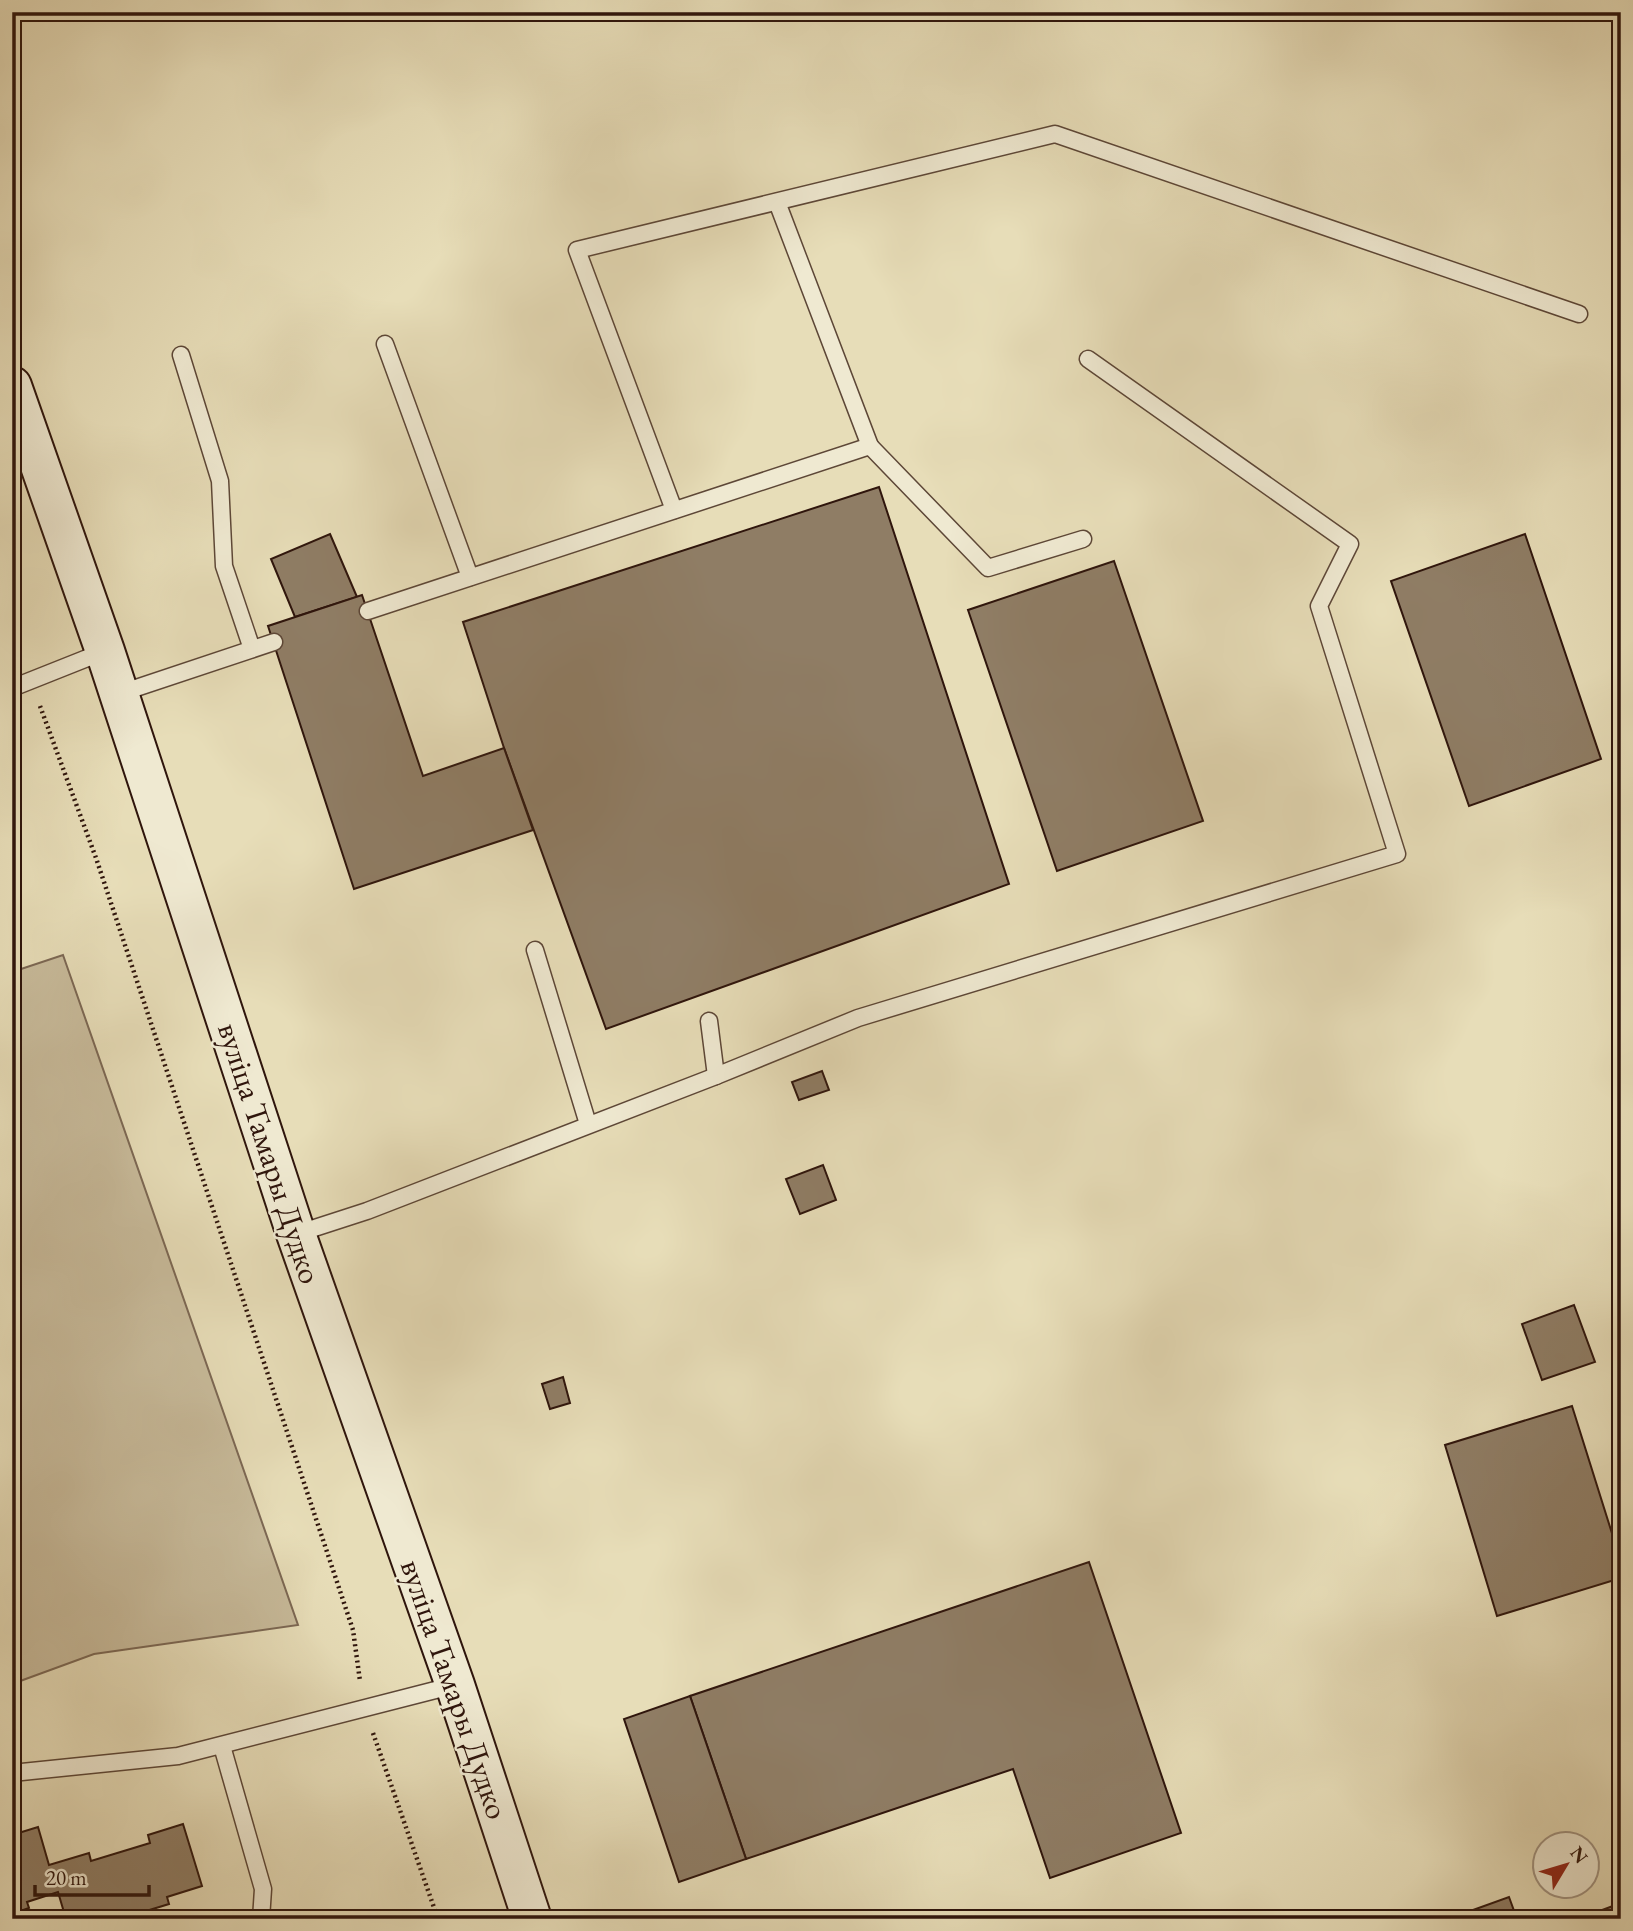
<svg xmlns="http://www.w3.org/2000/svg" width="1633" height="1931" font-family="'EB Garamond',serif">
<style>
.green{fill:#c8bb9b;stroke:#7c6854;stroke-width:2}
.building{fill:#8f7d65;stroke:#2f150c;stroke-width:2}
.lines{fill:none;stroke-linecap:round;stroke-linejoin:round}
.lane-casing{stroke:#5d4737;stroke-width:19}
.secondary-casing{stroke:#2f150c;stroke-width:42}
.path{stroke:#2f150c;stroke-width:4.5;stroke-dasharray:2 3.5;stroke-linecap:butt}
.lane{stroke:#efe9d1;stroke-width:16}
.secondary{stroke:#efe9d1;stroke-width:38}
.labels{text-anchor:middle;stroke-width:5;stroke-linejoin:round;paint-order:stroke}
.street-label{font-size:32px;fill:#2f150c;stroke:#efe9d1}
</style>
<rect width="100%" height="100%" fill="#e7ddb8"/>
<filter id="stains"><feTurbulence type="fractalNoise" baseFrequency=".00286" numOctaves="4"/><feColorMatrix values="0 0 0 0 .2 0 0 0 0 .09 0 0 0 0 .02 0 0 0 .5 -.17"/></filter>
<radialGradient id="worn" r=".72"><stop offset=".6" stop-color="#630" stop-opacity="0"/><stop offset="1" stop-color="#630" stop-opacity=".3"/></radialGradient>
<polygon class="green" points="63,955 298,1625 94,1654 12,1684 12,972"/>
<g class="building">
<polygon points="879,487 1009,884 606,1029 504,748 463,622"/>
<polygon points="330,534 357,597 295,617 271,559"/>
<polygon points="1525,534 1601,759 1469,806 1391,581"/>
<polygon points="1114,561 1203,821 1057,871 968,610"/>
<polygon points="362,595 423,776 504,748 533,830 354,889 268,626"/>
<polygon points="822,1071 829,1090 799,1100 792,1082"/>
<polygon points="823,1165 836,1200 800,1214 786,1179"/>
<polygon points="1574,1305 1595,1362 1542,1380 1522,1324"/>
<polygon points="563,1377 570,1403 550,1409 542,1384"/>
<polygon points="1572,1406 1621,1562 1621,1578 1497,1616 1445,1445"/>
<polygon points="1089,1562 1181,1833 1050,1878 1013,1769 746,1859 690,1696"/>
<polygon points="690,1696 746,1859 679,1882 624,1719"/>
<polygon points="183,1824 202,1886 167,1897 169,1904 120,1919 106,1919 105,1916 95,1919 66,1919 58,1892 27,1902 29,1908 12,1914 12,1835 38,1827 49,1865 89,1853 91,1861 150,1843 148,1835"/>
<polygon points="1509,1897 1517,1919 1448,1919"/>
<polygon points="1621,1903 1621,1919 1578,1919"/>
</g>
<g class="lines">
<defs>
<g id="lane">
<polyline points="777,202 870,446"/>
<polyline points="385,344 470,577"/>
<polyline points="181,355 220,481 224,566 252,649"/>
<polyline points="674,510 577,250 1055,134 1579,314"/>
<polyline points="368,611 870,446 988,568 1083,539"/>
<polyline points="12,688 105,651"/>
<polyline points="118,694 274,642"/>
<polyline points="535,950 588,1124"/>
<polyline points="709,1021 716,1076"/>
<polyline points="296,1234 367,1211 716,1076 858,1018 1397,854 1319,606 1350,544 1088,359"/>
<polyline points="222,1746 263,1889 261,1919"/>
<polyline points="12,1773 178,1756 455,1685"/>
</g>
<polyline id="secondary" points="12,386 105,651 296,1234 455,1685 532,1919"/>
</defs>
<use href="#lane" class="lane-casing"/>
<use href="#secondary" class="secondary-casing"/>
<g class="path">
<polyline points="12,629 21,655"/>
<polyline points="40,706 96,858 353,1630 360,1681"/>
<polyline points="373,1733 438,1919"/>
</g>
<use href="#lane" class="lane"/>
<use href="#secondary" class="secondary"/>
</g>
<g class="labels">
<g class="street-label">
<text transform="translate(270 1153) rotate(72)" y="11">вуліца Тамары Дудко</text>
<text transform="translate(455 1689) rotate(71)" y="11">вуліца Тамары Дудко</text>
</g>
</g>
<rect width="1633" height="1931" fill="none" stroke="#e7ddb8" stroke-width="42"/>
<rect x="14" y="14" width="1605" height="1903" fill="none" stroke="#2f150c" stroke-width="3.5"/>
<rect x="21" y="21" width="1591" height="1889" fill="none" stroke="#2f150c" stroke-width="2"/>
<g transform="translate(1566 1865) rotate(52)"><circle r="33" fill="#efe9d1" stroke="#a29482" stroke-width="2"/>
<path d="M0-5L12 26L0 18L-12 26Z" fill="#8f2418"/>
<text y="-10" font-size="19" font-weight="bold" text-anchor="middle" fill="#2f150c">N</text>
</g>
<path d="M35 1885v10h114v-10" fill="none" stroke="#2f150c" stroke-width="3.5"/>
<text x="46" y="1885" font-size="21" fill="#2f150c" stroke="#efe9d1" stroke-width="5" paint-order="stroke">20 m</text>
<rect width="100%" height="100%" filter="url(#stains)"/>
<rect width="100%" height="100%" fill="url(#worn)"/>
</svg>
